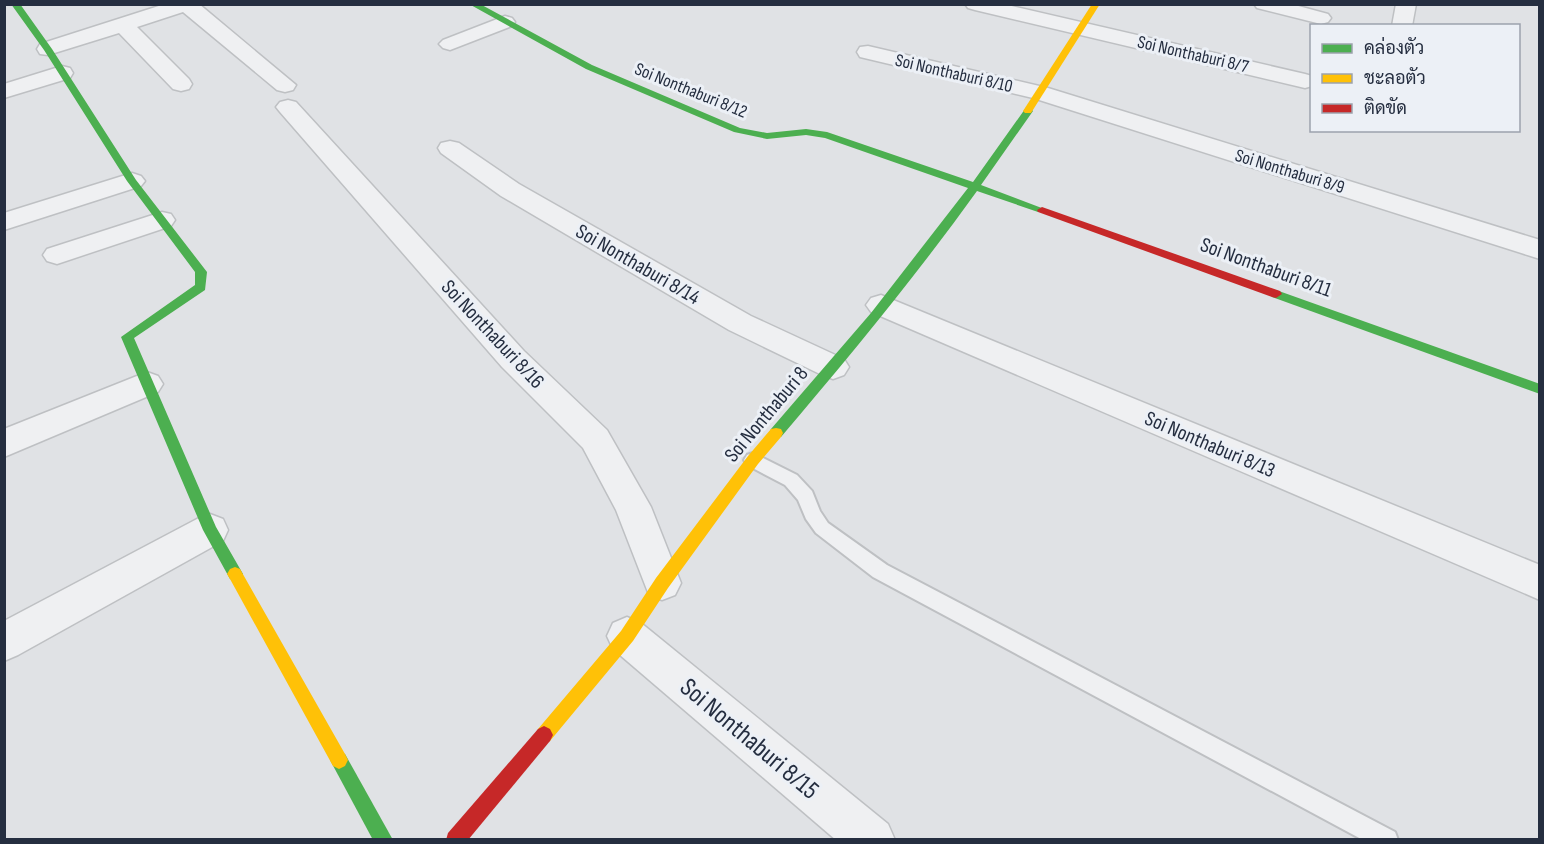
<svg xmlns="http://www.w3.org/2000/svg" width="1544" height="844" font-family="'Sofia Sans Condensed',Sarabun,sans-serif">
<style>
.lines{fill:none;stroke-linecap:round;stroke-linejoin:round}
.lane-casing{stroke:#bec0c3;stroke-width:4}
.street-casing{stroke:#bec0c3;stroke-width:3}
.lane{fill:#eff0f2;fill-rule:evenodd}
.street{fill:#eff0f2;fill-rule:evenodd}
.fast{fill:#4caf50;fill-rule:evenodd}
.slow{fill:#ffc107;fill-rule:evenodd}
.jam{fill:#c62828;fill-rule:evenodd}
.labels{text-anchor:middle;stroke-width:6;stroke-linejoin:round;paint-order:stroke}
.far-street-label{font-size:18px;fill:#252e40;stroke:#ecf0f6}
.street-label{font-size:21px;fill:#252e40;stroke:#ecf0f6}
.near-street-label{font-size:26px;fill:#252e40;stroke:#ecf0f6}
</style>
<rect width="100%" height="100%" fill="#e0e2e5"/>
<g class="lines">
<defs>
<polygon id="lane" points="753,453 797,475 812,491 820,511 828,523 887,565 1395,832 1398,840 1363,840 873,577 816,533 806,519 798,500 785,485 747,465 744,460 747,455"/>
<g id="street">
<polygon points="165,4 199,4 296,85 293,90 285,92 277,90 183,12 137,27 189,79 192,84 189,89 181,91 173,89 119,33 48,55 40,54 37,49 40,44"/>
<polygon points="965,4 1003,4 1305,74 1312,76 1312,86 1305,88 975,10 968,8"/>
<polygon points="1254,4 1291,4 1328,14 1331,18 1328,22 1321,24 1257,8"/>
<polygon points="1396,4 1416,4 1412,26 1392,26"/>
<polygon points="505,16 512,18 515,22 512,26 450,50 443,48 439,44 443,40"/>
<polygon points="868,46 1048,88 1540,240 1540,259 1033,98 860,57 857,52 860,47"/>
<polygon points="62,66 70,68 73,73 70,78 4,98 4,84"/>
<polygon points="288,100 296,102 524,351 607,430 651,507 681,583 675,595 662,600 649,595 616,510 583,448 502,367 280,112 276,107 280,102"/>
<polygon points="450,141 459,143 519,184 751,316 844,359 849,367 844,375 833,379 822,375 729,330 501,196 441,153 438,148 441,143"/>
<polygon points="132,173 141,176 145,181 141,186 4,230 4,213"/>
<polygon points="162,212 171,214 175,220 171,226 57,264 47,261 43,255 47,249"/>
<polygon points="881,295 1540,565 1540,600 871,312 866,305 871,298"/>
<polygon points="147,372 158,376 163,384 158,392 4,457 4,429"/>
<polygon points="210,514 223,519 228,530 223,541 18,655 4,661 4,621 197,519"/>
<polygon points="627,617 641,623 888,824 895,840 836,840 613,649 607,636 613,623"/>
</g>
</defs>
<use href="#lane" class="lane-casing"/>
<use href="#street" class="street-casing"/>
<use href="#lane" class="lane"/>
<use href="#street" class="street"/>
<g class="fast">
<polygon points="11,4 20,4 52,49 136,180 207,272 205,290 134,338 216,527 243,574 240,579 235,581 230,579 203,530 121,337 195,285 195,272 127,181 44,50"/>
<path d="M 469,4 L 480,4 L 592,65 L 740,128 L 767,133 L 806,129 L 827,132 L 973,182 L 1025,109 L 1031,109 L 1033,111 L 981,185 L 1047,210 L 1046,212 L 1038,212 L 977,191 C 916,276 849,357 781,437 L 771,437 L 769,433 L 771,429 L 871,313 L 968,188 L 825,138 L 806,135 L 767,139 L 734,132 L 586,69 Z"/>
<polygon points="1276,290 1540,384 1540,394 1272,297 1270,294"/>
<polygon points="339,751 345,754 393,840 373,840 330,760 333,754"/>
</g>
<g class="slow">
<polygon points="1092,4 1100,4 1031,113 1025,113 1023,111"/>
<polygon points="776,428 781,429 783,433 781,437 758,464 668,588 633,641 550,741 544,744 538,741 535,735 538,729 621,631 656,578 748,456 771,429"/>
<polygon points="235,567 240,569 345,754 348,760 345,766 339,769 333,766 230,579 227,574 230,569"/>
</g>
<g class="jam">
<polygon points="1042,207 1280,291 1282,294 1276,298 1272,297 1038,212 1037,210"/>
<polygon points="544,726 550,729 553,735 550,741 468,840 446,840 448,833 538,729"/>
</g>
</g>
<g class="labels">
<g class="far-street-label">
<text transform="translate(1193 54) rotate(13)" y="6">Soi Nonthaburi 8/7</text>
<text transform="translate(954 73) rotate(13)" y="6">Soi Nonthaburi 8/10</text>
<text transform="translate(691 90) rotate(22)" y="6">Soi Nonthaburi 8/12</text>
<text transform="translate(1290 171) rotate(17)" y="6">Soi Nonthaburi 8/9</text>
</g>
<g class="street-label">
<text transform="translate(638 264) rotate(30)" y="7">Soi Nonthaburi 8/14</text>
<text transform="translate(1266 267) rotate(20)" y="7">Soi Nonthaburi 8/11</text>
<text transform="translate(493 334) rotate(47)" y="7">Soi Nonthaburi 8/16</text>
<text transform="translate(766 414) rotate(-50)" y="7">Soi Nonthaburi 8</text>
<text transform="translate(1210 444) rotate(23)" y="7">Soi Nonthaburi 8/13</text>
</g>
<g class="near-street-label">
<text transform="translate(750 738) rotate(40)" y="9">Soi Nonthaburi 8/15</text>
</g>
</g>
<rect width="1544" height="844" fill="none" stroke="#252e40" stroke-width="12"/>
<rect x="1310" y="24" width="210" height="108" fill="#ecf0f6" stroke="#9ca2ad" stroke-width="1.5"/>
<rect x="1322" y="44" width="30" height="9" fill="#4caf50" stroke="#9ca2ad" stroke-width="1.5"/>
<text x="1364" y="54" font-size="18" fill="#252e40">คล่องตัว</text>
<rect x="1322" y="74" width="30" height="9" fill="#ffc107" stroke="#9ca2ad" stroke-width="1.5"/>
<text x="1364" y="84" font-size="18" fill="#252e40">ชะลอตัว</text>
<rect x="1322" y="104" width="30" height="9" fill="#c62828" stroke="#9ca2ad" stroke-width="1.5"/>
<text x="1364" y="114" font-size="18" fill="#252e40">ติดขัด</text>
</svg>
